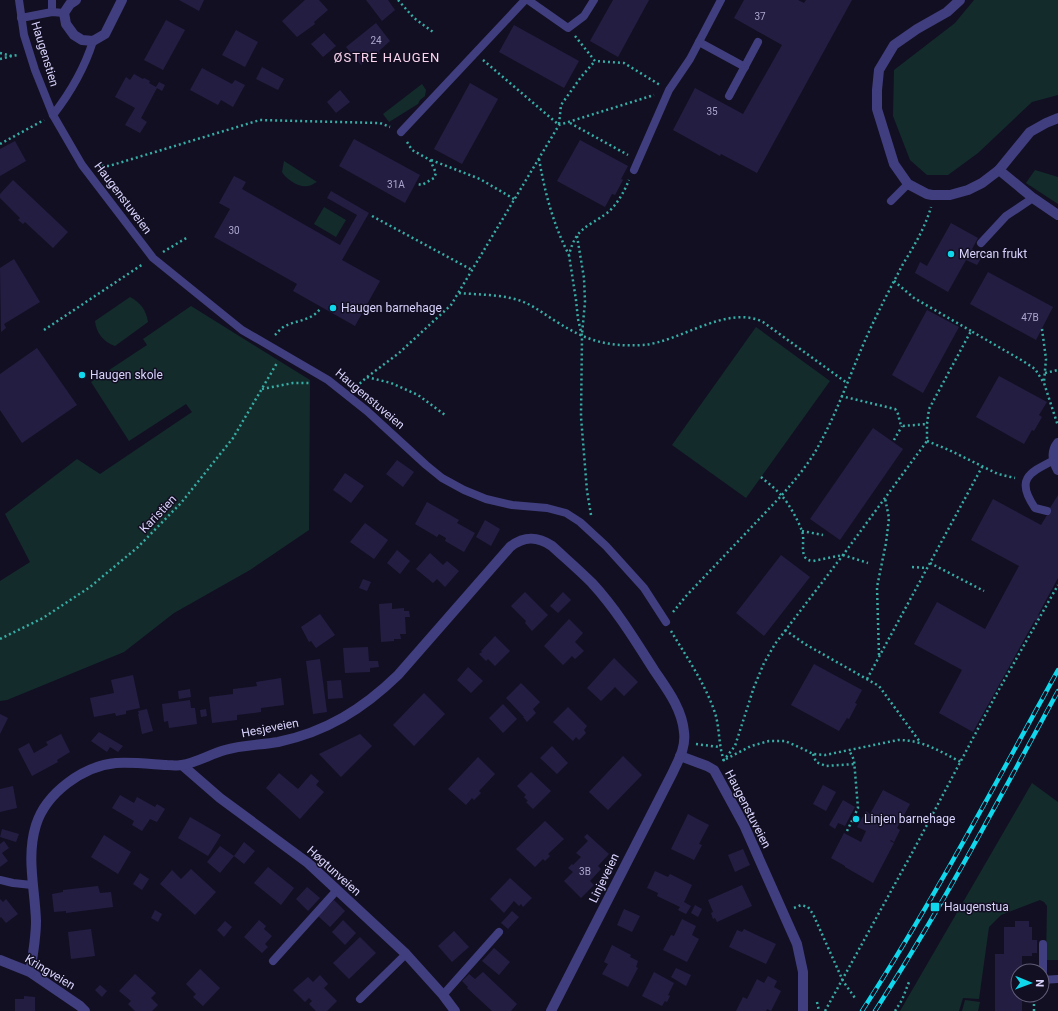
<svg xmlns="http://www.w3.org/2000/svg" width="1058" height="1011" font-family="Roboto,sans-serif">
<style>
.green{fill:#132c2b}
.building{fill:#241d42}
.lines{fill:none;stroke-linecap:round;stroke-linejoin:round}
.path{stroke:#37ada5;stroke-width:2.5;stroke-dasharray:2 3;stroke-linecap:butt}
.lane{stroke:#403e7e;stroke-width:8}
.street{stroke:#403e7e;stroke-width:10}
.rail-casing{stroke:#10d7ec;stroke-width:4.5}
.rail{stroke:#120f22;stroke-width:3;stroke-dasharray:9;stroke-linecap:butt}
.poi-dot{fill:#10d7ec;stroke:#120f22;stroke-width:1.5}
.labels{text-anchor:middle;stroke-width:3;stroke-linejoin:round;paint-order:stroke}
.number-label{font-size:10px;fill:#aba6ce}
.street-label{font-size:12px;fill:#d8d3fc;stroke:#120f22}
.poi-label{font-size:12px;fill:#d8d3fc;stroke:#120f22;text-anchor:start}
.neighbourhood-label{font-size:13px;letter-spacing:1px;fill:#fcd5ee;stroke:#120f22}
</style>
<rect width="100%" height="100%" fill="#120f22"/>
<g class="green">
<polygon points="974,0 1058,0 1058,95 1032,102 978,153 948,175 927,175 910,160 893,116 894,70 955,23"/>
<polygon points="422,84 426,90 425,96 420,100 418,104 389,122 383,114"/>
<path d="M 284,161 L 317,182 C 314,183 311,186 308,186 C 299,188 286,179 282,172 Z"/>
<polygon points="1035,170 1058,177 1058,204 1026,183"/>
<polygon points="324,207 346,220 336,237 314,224"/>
<path d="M 130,297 C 141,303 146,310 148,322 L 115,346 C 103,342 96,332 95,321 Z"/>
<polygon points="191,306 310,380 309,530 250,570 174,613 124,652 7,700 0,701 0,581 30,562 5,514 77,459 100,474 192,412 186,404 129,441 91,382 147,345 143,339"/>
<polygon points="756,327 830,381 746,498 672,445"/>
<polygon points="1032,783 1058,802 1058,960 1046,960 1047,906 1044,902 1040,900 1001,915 989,927 979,999 963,998 959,1011 900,1011"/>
<polygon points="965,1000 980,1002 978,1011 962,1011"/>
</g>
<g class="building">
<polygon points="179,0 204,0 199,11"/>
<polygon points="305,0 319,0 328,10 314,22 315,24 297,37 282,21"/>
<polygon points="366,0 388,0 395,10 382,21"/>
<polygon points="613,0 649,0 618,57 590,41"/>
<polygon points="744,0 798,0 804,3 806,0 852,0 757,173 721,154 720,156 673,130 695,88 743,114 782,45 734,18"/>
<polygon points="166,20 185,30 163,70 144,60"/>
<polygon points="376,23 390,41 379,51 380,53 374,58 372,56 361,65 346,47"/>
<polygon points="514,25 579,61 564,88 499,52"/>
<polygon points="236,30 258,42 245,67 222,55"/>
<polygon points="324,33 336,46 323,57 311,44"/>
<polygon points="262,67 284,79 278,90 256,79"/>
<polygon points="202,68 232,84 235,80 245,85 233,107 221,100 218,105 190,90"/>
<polygon points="134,74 143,79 144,78 150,81 149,83 156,87 159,82 165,85 162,91 157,88 141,118 147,122 140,133 125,125 135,108 115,97 126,77 130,80"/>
<polygon points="470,83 498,99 462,164 434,149"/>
<polygon points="340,90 350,102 336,113 327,102"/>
<polygon points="354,139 420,175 405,203 339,166"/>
<polygon points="580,140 628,166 621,179 623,180 615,195 612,194 605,207 557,181"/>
<polygon points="15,141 26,161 0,176 0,149"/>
<polygon points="234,176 246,182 242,189 340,245 357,215 327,198 331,191 369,213 342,260 380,281 355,326 293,291 297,284 214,237 230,209 219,203"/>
<polygon points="13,180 68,232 53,248 25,222 23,224 18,220 20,218 0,198 0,194"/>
<polygon points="951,223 978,238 972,249 983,255 977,265 966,260 948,292 915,273 920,262 927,266"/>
<polygon points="14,259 40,302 4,324 6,328 1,332 0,268"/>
<polygon points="988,272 1053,307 1036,340 970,304"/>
<polygon points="927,310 959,327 923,393 892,375"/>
<polygon points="37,348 77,405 22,443 0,410 0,374"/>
<polygon points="999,376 1047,402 1039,415 1042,417 1034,431 1032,430 1024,444 976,417"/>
<polygon points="873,428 903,449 840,540 810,519"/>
<polygon points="397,460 414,472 403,487 386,474"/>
<polygon points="345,473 364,486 351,503 333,490"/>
<polygon points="1058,495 1058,578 1038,615 1040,616 1037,621 1035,620 973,732 939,713 962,670 914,644 937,602 985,629 1019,566 971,540 993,499 1041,525 1047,515 1045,514 1049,507 1050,508"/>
<polygon points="427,502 459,520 457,523 475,533 464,552 445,541 446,538 439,534 437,537 415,524"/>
<polygon points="485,520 500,529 491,546 476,537"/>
<polygon points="365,523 388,540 374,559 350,542"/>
<polygon points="397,550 410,561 400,574 387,563"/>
<polygon points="430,553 443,565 447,561 459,571 445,587 437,579 433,583 416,569"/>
<polygon points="781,555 810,577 764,636 736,613"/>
<polygon points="363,579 371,582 367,591 359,588"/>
<polygon points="525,592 548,615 532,631 525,623 526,621 511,606"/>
<polygon points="563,592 571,600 558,613 550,606"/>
<polygon points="392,603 392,609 404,608 404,611 409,611 410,617 405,617 406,634 400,634 401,639 394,639 394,641 381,642 379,604"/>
<polygon points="320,614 335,635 316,648 311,641 309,642 301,627"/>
<polygon points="569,619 583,633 575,642 584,651 575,659 572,656 563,665 544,646"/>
<polygon points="495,636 510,651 495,666 488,659 486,661 479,654 482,652 481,651"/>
<polygon points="368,647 369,661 378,661 379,667 370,668 370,672 345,673 343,648"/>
<polygon points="614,658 638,682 624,696 615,687 601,701 587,688"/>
<polygon points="320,659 327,712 313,714 306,661"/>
<polygon points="814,664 862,690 855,703 857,704 849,719 847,718 839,731 791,705"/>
<polygon points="468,667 483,681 471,693 457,680"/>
<polygon points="133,675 140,708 126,711 126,714 116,716 115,713 94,717 90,698 114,693 111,680"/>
<polygon points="281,678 284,705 261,708 261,712 237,715 237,720 212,723 209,697 233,694 233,689 257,686 256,682"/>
<polygon points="341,680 343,698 328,699 327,681"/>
<polygon points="521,683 540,702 533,709 536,713 527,722 523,717 524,717 506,698"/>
<polygon points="190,689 191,697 179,699 178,691"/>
<polygon points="424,693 445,714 414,746 393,725"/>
<polygon points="190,700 191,708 195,708 197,724 169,728 168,721 164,722 162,704"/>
<polygon points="503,704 517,719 503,733 489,718"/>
<polygon points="568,707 587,726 584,730 586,733 579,740 576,737 573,741 553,722"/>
<polygon points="147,709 153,731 142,734 138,714 139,714 138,711"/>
<polygon points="206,709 207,716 201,717 200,710"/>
<polygon points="0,714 8,718 0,734"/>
<polygon points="99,732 123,746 118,752 110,747 107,752 91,741"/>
<polygon points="61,734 70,752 57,760 58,762 32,776 18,749 29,743 34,753 48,745 46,742"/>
<polygon points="360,734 372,746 341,777 319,754"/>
<polygon points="552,746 568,763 557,774 540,758"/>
<polygon points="623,756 642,775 608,810 589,792"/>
<polygon points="478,757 495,774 479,791 481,793 474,800 472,798 466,805 448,789"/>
<polygon points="531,772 551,791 533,809 526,802 528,801 524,797 526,795 517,786"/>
<polygon points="279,773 298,789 311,774 319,781 316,785 324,792 300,819 266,788"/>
<polygon points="823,785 836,792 826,811 813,804"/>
<polygon points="13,786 17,808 0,812 0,789"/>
<polygon points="883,790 910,804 897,828 900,830 894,842 891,840 890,841 894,843 873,883 845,867 845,866 831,858 844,833 861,842 866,831 857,827 866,811 870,814"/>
<polygon points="120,795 134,803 137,797 155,807 157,804 165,809 157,822 150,819 142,831 132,825 134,821 112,808"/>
<polygon points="843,800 855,807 845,826 838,823 835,829 829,825"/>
<polygon points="688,814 709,825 699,844 702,845 694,860 671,849"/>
<polygon points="190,817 221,835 208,856 178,838"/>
<polygon points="545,821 564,839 548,854 550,856 545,861 543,859 535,867 516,849"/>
<polygon points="2,829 19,834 16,842 0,837"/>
<polygon points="587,834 609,854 598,866 601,869 590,881 594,885 581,898 564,881 573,872 568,868 572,864 573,865 581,857 576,853 588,841 584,837"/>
<polygon points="104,835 131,852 118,874 91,857"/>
<polygon points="4,841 9,848 2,853 8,861 0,867 0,844"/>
<polygon points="244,842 255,851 244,864 234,856"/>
<polygon points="220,846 234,856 220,873 207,862"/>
<polygon points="743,849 750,865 735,872 728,855"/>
<polygon points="268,867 294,888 281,905 254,883"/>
<polygon points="191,869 216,892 195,915 160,884 172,870 181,879"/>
<polygon points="655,871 668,877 670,874 692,885 684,902 691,906 686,914 678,910 680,907 657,896 658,893 647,888"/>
<polygon points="140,873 149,879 142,890 133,884"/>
<polygon points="510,878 532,898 523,907 521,904 519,906 514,901 504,913 490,899"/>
<polygon points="742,885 752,906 717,922 715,918 713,919 711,913 713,912 708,900"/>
<polygon points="98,886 100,893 111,892 113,907 66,913 66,911 54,912 52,894 63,892 63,890"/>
<polygon points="307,887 320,898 308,911 296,899"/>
<polygon points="0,899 3,902 6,899 18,914 6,923 1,917 0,918"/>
<polygon points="334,900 345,911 330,927 318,916"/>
<polygon points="695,905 702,909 698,917 691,913"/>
<polygon points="624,909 640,916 632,932 617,925"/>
<polygon points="155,910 162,914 158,922 151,918"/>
<polygon points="512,911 519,917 508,929 501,923"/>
<polygon points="682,919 696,926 692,935 699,939 687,962 663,950 671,935 674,936"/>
<polygon points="259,920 266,926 264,929 272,936 265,944 268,947 262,953 244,937"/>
<polygon points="343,920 356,933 345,945 332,932"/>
<polygon points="225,921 232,927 224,937 217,930"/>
<polygon points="1015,921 1029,921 1029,927 1032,927 1032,940 1037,940 1037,953 1032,953 1032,956 1022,956 1022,971 1018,971 1018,995 1022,995 1022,1011 995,1011 995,954 1004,954 1004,927 1015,927"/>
<polygon points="91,929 95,956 71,959 68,932"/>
<polygon points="744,929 776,944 766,964 729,947 737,930 742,932"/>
<polygon points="454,931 469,947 452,962 438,946"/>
<polygon points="360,937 376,953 349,979 333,963"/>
<polygon points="612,945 631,955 630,957 638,961 636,967 638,968 628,987 602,974 608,964 604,962"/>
<polygon points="494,948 510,962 499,975 482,961"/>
<polygon points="676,968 691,975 686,986 671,977"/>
<polygon points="200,969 220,988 203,1006 193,997 196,994 186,984"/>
<polygon points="483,972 517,1004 511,1011 492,1011 467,988 468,987 462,981 469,974 475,979"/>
<polygon points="654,972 674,983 668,995 670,996 667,1002 665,1001 662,1006 642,996"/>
<polygon points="135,974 156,993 151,998 158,1005 152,1011 135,1011 128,1004 131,1001 119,991"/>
<polygon points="320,975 328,984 324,988 337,1001 327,1011 316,1011 309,1004 312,1001 309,998 305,1002 293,990 308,977 313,982"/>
<polygon points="768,976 777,981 774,987 781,991 771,1011 767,1009 766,1011 736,1011 743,997 747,999 757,979 764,983"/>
<polygon points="100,985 107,991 102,997 95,990"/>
<polygon points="24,996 35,997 35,1011 15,1011 15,999 24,999"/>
</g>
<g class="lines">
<g class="path">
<polyline points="398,0 414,18 433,32"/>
<polyline points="575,36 595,61 624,63 660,85"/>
<polyline points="0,53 12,56 18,55"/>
<polyline points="0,59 12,56"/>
<polyline points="483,60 559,125"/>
<polyline points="570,123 628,155"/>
<polyline points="559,124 561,105 581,77 595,61"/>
<polyline points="407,142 412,150 430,160 436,173 434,178 422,185 417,184"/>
<polyline points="0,144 44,120"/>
<path d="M 539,159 C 545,193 553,224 569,255"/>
<polyline points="431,160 480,179 514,199"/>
<polyline points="97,166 109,166 260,120 380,123 390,127"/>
<polyline points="372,216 472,270"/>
<polyline points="577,236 584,278 585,302 582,334"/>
<polyline points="163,252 188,237"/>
<polyline points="894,281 914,298 971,331"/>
<path d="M 459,293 C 481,295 508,294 528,304 C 538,309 547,316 557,322 C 587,341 608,347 643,345 C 680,342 727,304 763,322 L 847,383"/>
<polyline points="1042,329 1046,359 1044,382"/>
<polyline points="44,330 143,264"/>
<path d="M 275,335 C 278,332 281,328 285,326 C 297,320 311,321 320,309"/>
<polyline points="1045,373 1058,370"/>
<polyline points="367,377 391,383 418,395 445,415"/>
<polyline points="356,387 367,377 399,353 451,305 559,125 654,95"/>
<polyline points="262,389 293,383 309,383"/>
<path d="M 841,396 L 895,409 C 900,414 898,421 902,426 L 927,424"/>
<polyline points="894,440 902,426"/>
<polyline points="927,441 949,450 998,474 1015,478"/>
<path d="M 761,477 C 768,483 776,489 782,496 C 789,504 798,520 802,531 C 806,541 797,560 813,561 L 843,555 L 868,563"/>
<path d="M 591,515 L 587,491 L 581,417 L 582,336 L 578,319 L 576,300 L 569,255 C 576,227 587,228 607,213 C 617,205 624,192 629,180"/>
<polyline points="802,531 823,535"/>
<polyline points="930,563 984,591"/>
<polyline points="912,567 927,568"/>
<path d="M 673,612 L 687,595 L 782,495 C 794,481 806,467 815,452 C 839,411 853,364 874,321 C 883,302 893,283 903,264 C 914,246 925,228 931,207"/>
<polyline points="785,630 805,644 879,686 920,742"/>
<path d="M 671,631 C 686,656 704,682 714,710 C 720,726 718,744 724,761"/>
<polyline points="0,639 43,618 90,587 138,547 181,503 233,438 277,363"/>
<polyline points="879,655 877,587 886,543 889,518 885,498"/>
<polyline points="867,679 982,467"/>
<polyline points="696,744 719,747"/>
<polyline points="813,754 816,762 826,766 854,764"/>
<path d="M 726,759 L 751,746 L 769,741 L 785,741 L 801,748 L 813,754 L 825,755 L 898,740 C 923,740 939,751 961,762"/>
<polyline points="723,761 735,746 754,687 764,663 775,644 843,555 927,441 927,424 929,409 971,331 1023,361 1035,369 1044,383 1058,426"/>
<polyline points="847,831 858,808 854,760 849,750"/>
<polyline points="794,908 801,905 808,907 813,914 843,981 855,998"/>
<polyline points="817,1002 819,1011"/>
<polyline points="825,1011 912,853 997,693 1058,585"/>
<polyline points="895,1011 902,1000 909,982"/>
<polyline points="1034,1011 1034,995"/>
</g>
<g class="lane">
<polyline points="19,0 24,35 35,70 53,115 82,165 153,258 242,330 328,380 367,411 426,465 442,478 464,490 486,499 512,505 547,508 566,513 580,522 606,546 644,588 666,622"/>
<polyline points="52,0 52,12"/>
<polyline points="528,0 568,28 584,16 594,0"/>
<polyline points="21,18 52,12 64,13"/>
<polyline points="699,42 745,67"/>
<polyline points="729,96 758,42"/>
<path d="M 53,115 C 70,93 85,67 93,41"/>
<polyline points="401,132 525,0"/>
<polyline points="634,170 669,90 690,59 721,0"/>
<polyline points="891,201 908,184"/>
<polyline points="981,243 1006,216 1033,198"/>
<path d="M 1047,511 L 1035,508 C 1015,479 1029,473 1054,460"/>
<polyline points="0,880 13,883 32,885"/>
<polyline points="1043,944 1043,980"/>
<polyline points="273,961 337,890"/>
<polyline points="1042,980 1058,979"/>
<polyline points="443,995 499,932"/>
<polyline points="360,999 406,954"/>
</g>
<g class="street">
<polyline points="76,0 70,4 64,13 66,24 74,35 82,40 93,41 105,34 122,0"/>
<polyline points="960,0 947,12 917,29 894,45 879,70 877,90 877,109 894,164 908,184 927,194 932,195 950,195 968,190 982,183 999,170 1030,132 1046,123 1058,118"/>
<polyline points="999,170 1033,198 1058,215"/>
<path d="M 1058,443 C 1051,452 1053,461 1058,470"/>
<polyline points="680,756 707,766 714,770 744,825 797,944 803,972 803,1011"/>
<polyline points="182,765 220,798 308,863 406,954 443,995 455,1011"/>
<polyline points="0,960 30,972 80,1006 85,1011"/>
<path d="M 30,972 C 33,955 36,938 36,921 C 35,889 26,857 36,825 C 46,793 83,766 116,763 C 132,762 150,764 167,765 C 172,765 177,766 182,765 C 195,763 211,754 225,750 C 242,745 261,745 278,742 C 326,732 363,709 398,675 L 510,547 C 524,536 537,536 552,546 C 565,558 579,570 592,583 C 616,609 635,640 654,670 C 666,688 682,708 684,732 C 686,747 679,759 673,772 L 551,1011"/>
</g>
<defs>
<g id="rail">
<path d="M 862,1011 C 933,901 995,785 1058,670"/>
<path d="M 875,1011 C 942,908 999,799 1058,691"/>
</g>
</defs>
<use href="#rail" class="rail-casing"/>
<use href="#rail" class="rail"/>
</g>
<g class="poi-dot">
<circle cx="951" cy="254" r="4"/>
<circle cx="333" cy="308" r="4"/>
<circle cx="82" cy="375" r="4"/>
<circle cx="856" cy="819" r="4"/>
<rect x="930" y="902" width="10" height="10" rx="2"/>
</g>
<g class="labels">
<g class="number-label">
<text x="760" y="20">37</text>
<text x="376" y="44">24</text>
<text x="712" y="115">35</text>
<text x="396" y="188">31A</text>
<text x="234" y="234">30</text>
<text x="1030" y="321">47B</text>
<text x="585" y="875">3B</text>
</g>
<g class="street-label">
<text transform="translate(45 54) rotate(73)" y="4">Haugenstien</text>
<text transform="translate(123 198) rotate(53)" y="4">Haugenstuveien</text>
<text transform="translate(370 399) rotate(40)" y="4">Haugenstuveien</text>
<text transform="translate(158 514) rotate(-46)" y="4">Karistien</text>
<text transform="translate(270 728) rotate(-11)" y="4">Hesjeveien</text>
<text transform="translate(748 809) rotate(63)" y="4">Haugenstuveien</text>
<text transform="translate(334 871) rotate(42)" y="4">Høgtunveien</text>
<text transform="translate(604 878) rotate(-64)" y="4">Linjeveien</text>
<text transform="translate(50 972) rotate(31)" y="4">Kringveien</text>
</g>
<g class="poi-label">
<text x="959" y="258">Mercan frukt</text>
<text x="341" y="312">Haugen barnehage</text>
<text x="90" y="379">Haugen skole</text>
<text x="864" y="823">Linjen barnehage</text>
<text x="944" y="911">Haugenstua</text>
</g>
<g class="neighbourhood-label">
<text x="387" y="62">ØSTRE HAUGEN</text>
</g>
</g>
<g transform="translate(1030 983) rotate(91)"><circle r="19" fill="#120f22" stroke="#615d79"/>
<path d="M0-3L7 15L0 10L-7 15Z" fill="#10d7ec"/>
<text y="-6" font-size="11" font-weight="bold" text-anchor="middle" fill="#d8d3fc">N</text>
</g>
</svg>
